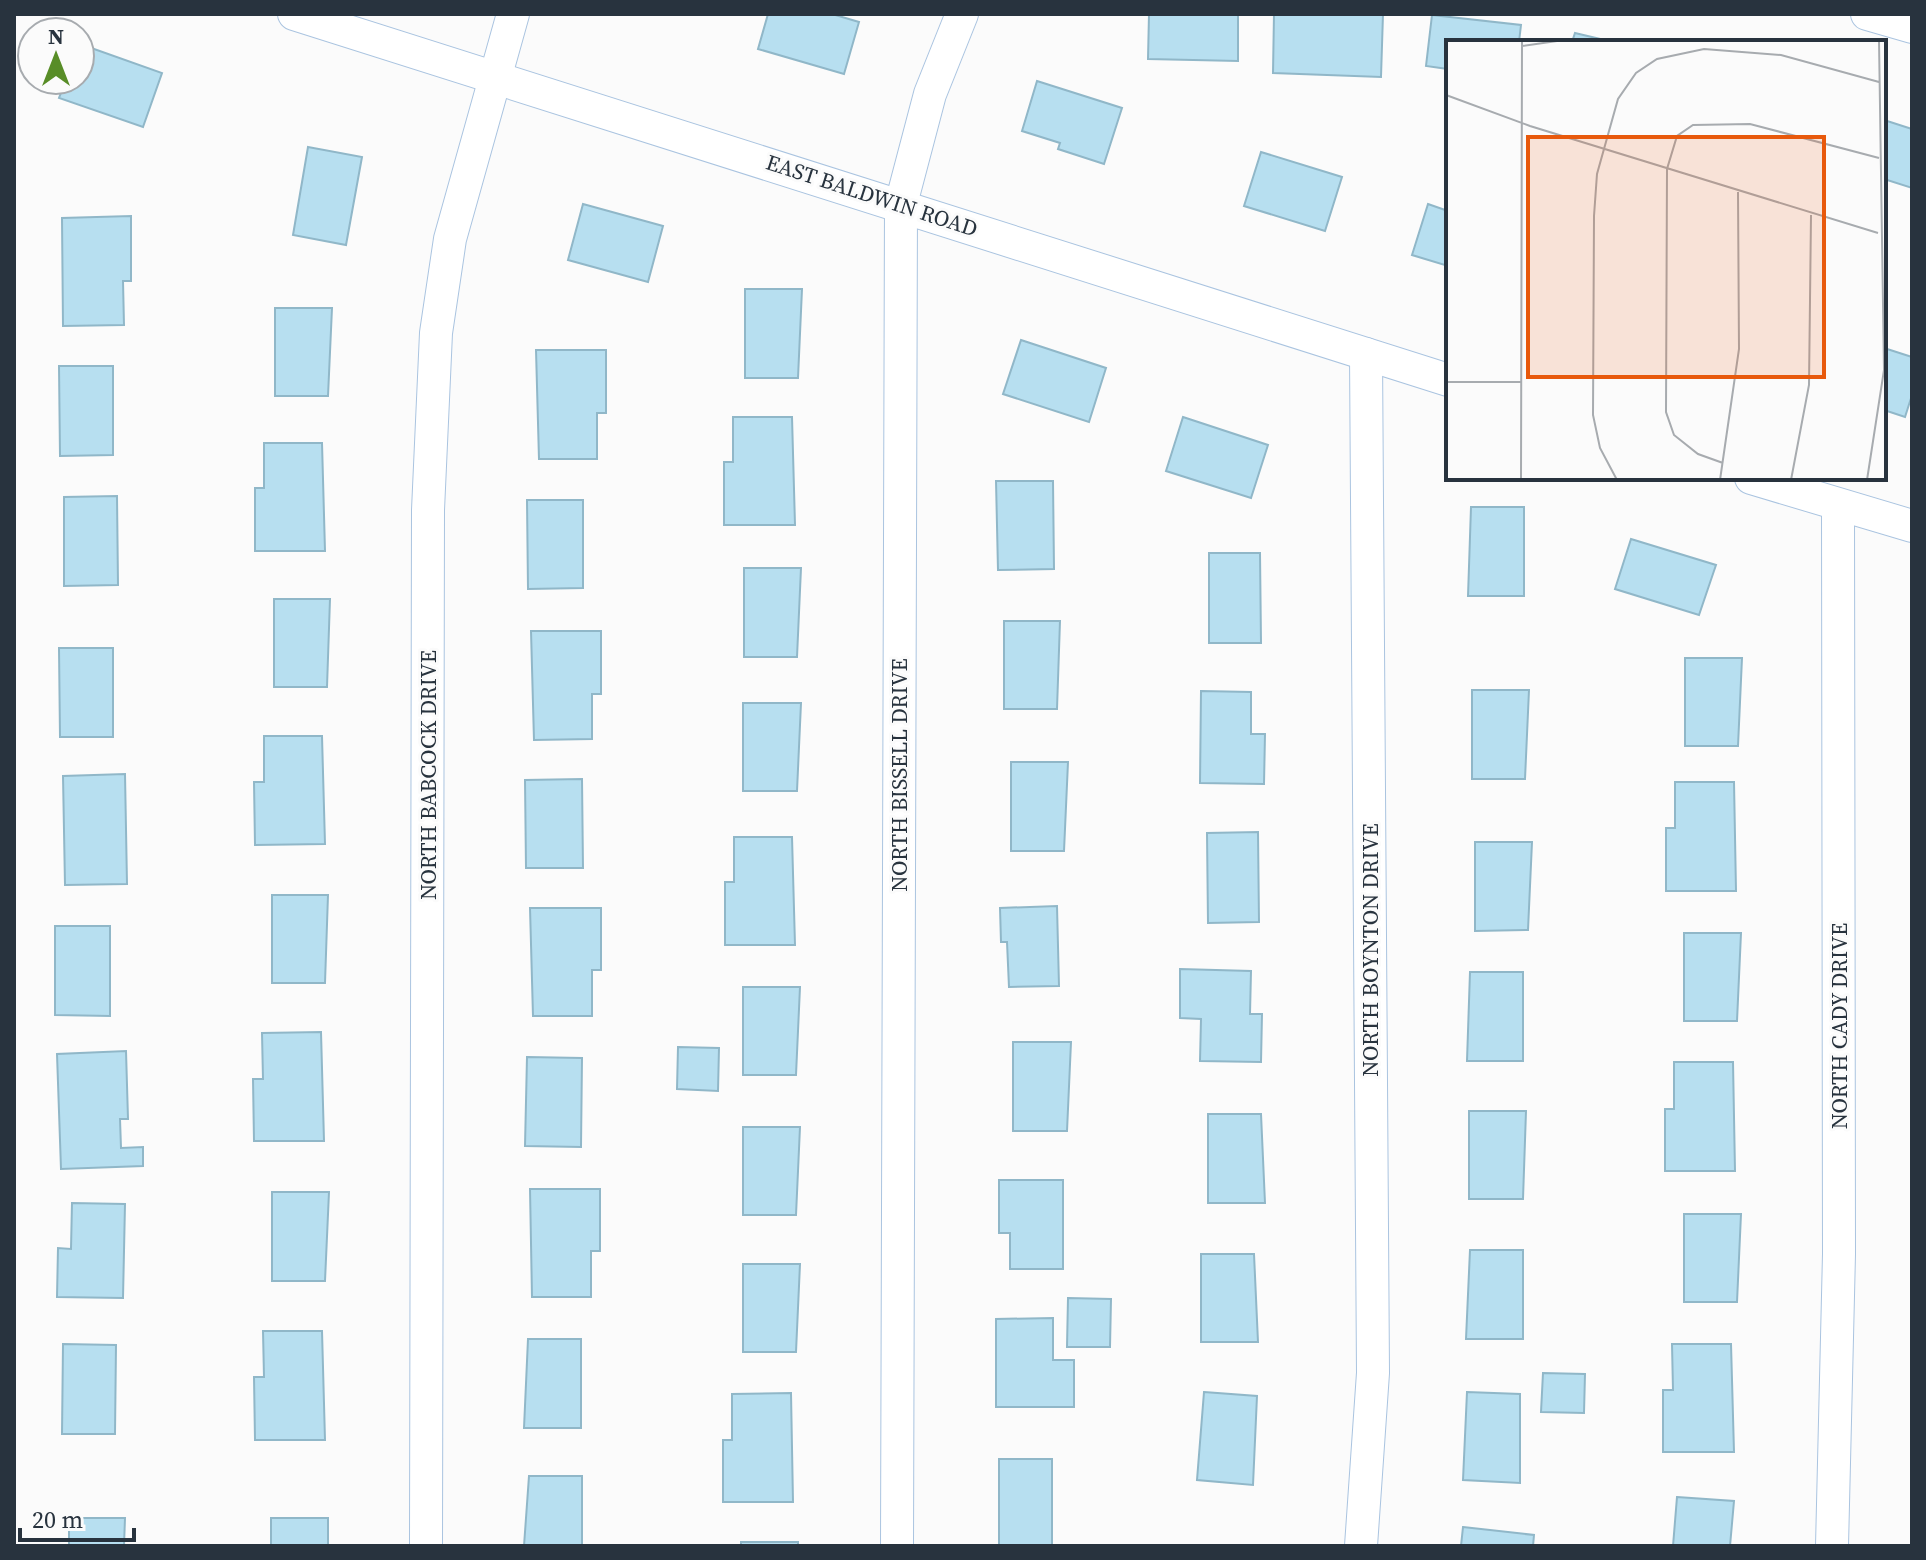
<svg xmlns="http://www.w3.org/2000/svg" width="1926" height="1560" font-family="'Source Serif 4',serif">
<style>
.building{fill:#b7dff0;stroke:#90b7c8;stroke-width:2}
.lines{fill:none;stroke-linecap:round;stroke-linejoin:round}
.street-casing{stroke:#aac4e0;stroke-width:34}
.street{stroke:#fff;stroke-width:32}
.labels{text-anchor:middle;stroke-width:6;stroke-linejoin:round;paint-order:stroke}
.street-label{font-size:22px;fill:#28333e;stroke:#fbfbfb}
.inset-road{fill:none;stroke:#a7abaf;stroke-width:2}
.view{fill:#e8590c;fill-opacity:0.15;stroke:#e8590c;stroke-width:4}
.inset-edge{fill:none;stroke:#28333e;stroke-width:4}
</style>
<rect width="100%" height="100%" fill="#fbfbfb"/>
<g class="building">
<polygon points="768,14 832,14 859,22 844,74 758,49"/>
<polygon points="1149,14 1238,14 1238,61 1148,59"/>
<polygon points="1274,14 1383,14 1381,77 1273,73"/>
<polygon points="1432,15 1521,25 1519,42 1448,42 1448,69 1426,66"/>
<polygon points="1575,33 1613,42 1572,42"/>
<polygon points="80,44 162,73 143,127 59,98 66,80 80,80"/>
<polygon points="1037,81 1122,108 1104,164 1058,149 1060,143 1022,131"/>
<polygon points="1884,120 1912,129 1912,188 1884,179"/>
<polygon points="308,147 362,157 346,245 293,235"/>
<polygon points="1261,152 1342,177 1325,231 1244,206"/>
<polygon points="583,204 663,226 648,282 568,260"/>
<polygon points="1428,204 1448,211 1448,266 1412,255"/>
<polygon points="131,216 131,281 123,281 124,325 63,326 62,218"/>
<polygon points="745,289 802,289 798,378 745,378"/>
<polygon points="275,308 332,308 328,396 275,396"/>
<polygon points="1021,340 1106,368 1089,422 1003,394"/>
<polygon points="1884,348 1912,357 1912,395 1905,417 1884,410"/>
<polygon points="536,350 606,350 606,413 597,413 597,459 539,459"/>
<polygon points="59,366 113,366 113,455 60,456"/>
<polygon points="733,417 792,417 795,525 724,525 724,462 733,462"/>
<polygon points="1183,417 1268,445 1251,498 1166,471"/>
<polygon points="264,443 322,443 325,551 255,551 255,488 264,488"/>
<polygon points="996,481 1053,481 1054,569 998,570"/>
<polygon points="117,496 118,585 64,586 64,497"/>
<polygon points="527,500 583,500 583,588 528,589"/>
<polygon points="1471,507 1524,507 1524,596 1468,596"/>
<polygon points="1631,539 1716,565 1699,615 1615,589"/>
<polygon points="1209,553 1260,553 1261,643 1209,643"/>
<polygon points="744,568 801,568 797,657 744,657"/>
<polygon points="274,599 330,599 327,687 274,687"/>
<polygon points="1004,621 1060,621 1057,709 1004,709"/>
<polygon points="531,631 601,631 601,694 592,694 592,739 534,740"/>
<polygon points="59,648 113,648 113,737 60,737"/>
<polygon points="1685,658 1742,658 1738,746 1685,746"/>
<polygon points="1472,690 1529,690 1525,779 1472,779"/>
<polygon points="1201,691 1251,692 1251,734 1265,734 1264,784 1200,783"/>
<polygon points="743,703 801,703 797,791 743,791"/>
<polygon points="264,736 322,736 325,844 255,845 254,782 264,782"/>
<polygon points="1011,762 1068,762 1064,851 1011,851"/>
<polygon points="125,774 127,884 65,885 63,776"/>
<polygon points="582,779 583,868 526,868 525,780"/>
<polygon points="1675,782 1734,782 1736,891 1666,891 1666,828 1675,828"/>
<polygon points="1258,832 1259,922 1208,923 1207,833"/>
<polygon points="734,837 792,837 795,945 725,945 725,882 734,882"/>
<polygon points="1475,842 1532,842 1528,930 1475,931"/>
<polygon points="272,895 328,895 325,983 272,983"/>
<polygon points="1057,906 1059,986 1009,987 1007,942 1001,942 1000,908"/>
<polygon points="530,908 601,908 601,970 592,970 592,1016 533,1016"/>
<polygon points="55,926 110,926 110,1016 55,1015"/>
<polygon points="1684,933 1741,933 1737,1021 1684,1021"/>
<polygon points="1180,969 1251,971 1250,1014 1262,1014 1261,1062 1200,1061 1201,1019 1180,1018"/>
<polygon points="1470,972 1523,972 1523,1061 1467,1061"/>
<polygon points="743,987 800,987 796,1075 743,1075"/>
<polygon points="321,1032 324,1141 254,1141 253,1079 263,1079 262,1033"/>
<polygon points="1013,1042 1071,1042 1067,1131 1013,1131"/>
<polygon points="678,1047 719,1048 718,1091 677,1089"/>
<polygon points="126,1051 128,1119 120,1119 121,1148 143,1147 143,1166 61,1169 57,1054"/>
<polygon points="527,1057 582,1058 581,1147 525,1146"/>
<polygon points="1674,1062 1733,1062 1735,1171 1665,1171 1665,1109 1674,1109"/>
<polygon points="1469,1111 1526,1111 1523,1199 1469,1199"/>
<polygon points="1208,1114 1261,1114 1265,1203 1208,1203"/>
<polygon points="743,1127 800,1127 796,1215 743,1215"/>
<polygon points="999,1180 1063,1180 1063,1269 1010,1269 1010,1233 999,1233"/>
<polygon points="530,1189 600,1189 600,1251 591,1251 591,1297 532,1297"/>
<polygon points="272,1192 329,1192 325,1281 272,1281"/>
<polygon points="72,1203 125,1204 123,1298 57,1297 58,1248 71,1249"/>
<polygon points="1684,1214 1741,1214 1737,1302 1684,1302"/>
<polygon points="1470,1250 1523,1250 1523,1339 1466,1339"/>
<polygon points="1201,1254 1254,1254 1258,1342 1201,1342"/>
<polygon points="743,1264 800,1264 796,1352 743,1352"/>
<polygon points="1068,1298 1111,1299 1110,1347 1067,1347"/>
<polygon points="1053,1318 1053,1360 1074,1360 1074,1407 996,1407 996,1319"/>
<polygon points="263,1331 322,1331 325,1440 255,1440 254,1377 264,1377"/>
<polygon points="528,1339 581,1339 581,1428 524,1428"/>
<polygon points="63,1344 116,1345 115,1434 62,1434"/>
<polygon points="1672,1344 1731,1344 1734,1452 1663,1452 1663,1390 1673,1390"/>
<polygon points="1543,1373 1585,1374 1584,1413 1541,1412"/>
<polygon points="1204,1392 1257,1396 1253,1485 1197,1480"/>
<polygon points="1467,1392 1520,1394 1520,1483 1463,1480"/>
<polygon points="791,1393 793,1502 723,1502 723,1440 732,1440 732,1394"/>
<rect x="999" y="1459" width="53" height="87"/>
<polygon points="529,1476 582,1476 582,1546 524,1546"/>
<polygon points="1677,1497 1734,1501 1730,1546 1673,1546"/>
<polygon points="69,1518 125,1518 124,1546 69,1546"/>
<rect x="271" y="1518" width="57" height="28"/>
<polygon points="1463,1527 1534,1535 1533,1546 1461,1546"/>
<rect x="741" y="1542" width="57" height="4"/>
</g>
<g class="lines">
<defs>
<g id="street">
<polyline points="294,14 1448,380"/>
<polyline points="1867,14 1912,27"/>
<polyline points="1751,478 1912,526"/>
<polyline points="426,1546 428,510 436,333 450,239 513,14"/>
<polyline points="897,1546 901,204 930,94 962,14"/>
<polyline points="1361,1546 1373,1373 1366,354"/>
<polyline points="1832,1546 1839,1254 1838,506"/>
</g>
</defs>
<use href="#street" class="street-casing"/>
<use href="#street" class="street"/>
</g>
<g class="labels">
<g class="street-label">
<text transform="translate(872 195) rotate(18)" y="8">EAST BALDWIN ROAD</text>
<text transform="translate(428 775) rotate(-90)" y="8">NORTH BABCOCK DRIVE</text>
<text transform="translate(899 775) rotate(-90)" y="8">NORTH BISSELL DRIVE</text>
<text transform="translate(1370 950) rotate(-90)" y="8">NORTH BOYNTON DRIVE</text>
<text transform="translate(1839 1026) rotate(-90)" y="8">NORTH CADY DRIVE</text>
</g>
</g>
<g transform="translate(1446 40)">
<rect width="440" height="440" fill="#fbfbfb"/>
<path class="inset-road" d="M 76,6 L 118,0M 0,55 L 84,86 L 432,193M 0,342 L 75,342M 277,423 L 252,414 L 228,395 L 220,372 L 221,129 L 231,96 L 247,85 L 304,84 L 433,118M 75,440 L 76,0M 171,440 L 154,408 L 147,375 L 148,176 L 151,134 L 172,59 L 190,33 L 211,19 L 258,9 L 335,15 L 433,42M 274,440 L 293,309 L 292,152M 345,440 L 363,345 L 365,175M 421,440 L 438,330 L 433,0"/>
<path class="view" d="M 82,97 L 378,97 L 378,337 L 82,337 Z"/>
<rect width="440" height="440" class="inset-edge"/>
</g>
<rect width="1926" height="1560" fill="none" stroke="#28333e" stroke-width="32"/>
<g transform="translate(56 56)"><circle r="38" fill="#fbfbfb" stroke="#a7abaf" stroke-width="2"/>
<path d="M0-6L14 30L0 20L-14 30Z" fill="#588d27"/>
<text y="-12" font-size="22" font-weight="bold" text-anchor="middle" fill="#28333e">N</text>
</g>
<path d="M20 1528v12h114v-12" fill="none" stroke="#28333e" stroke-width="4"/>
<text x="32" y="1528" font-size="24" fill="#28333e" stroke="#fbfbfb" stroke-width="6" paint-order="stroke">20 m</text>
</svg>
